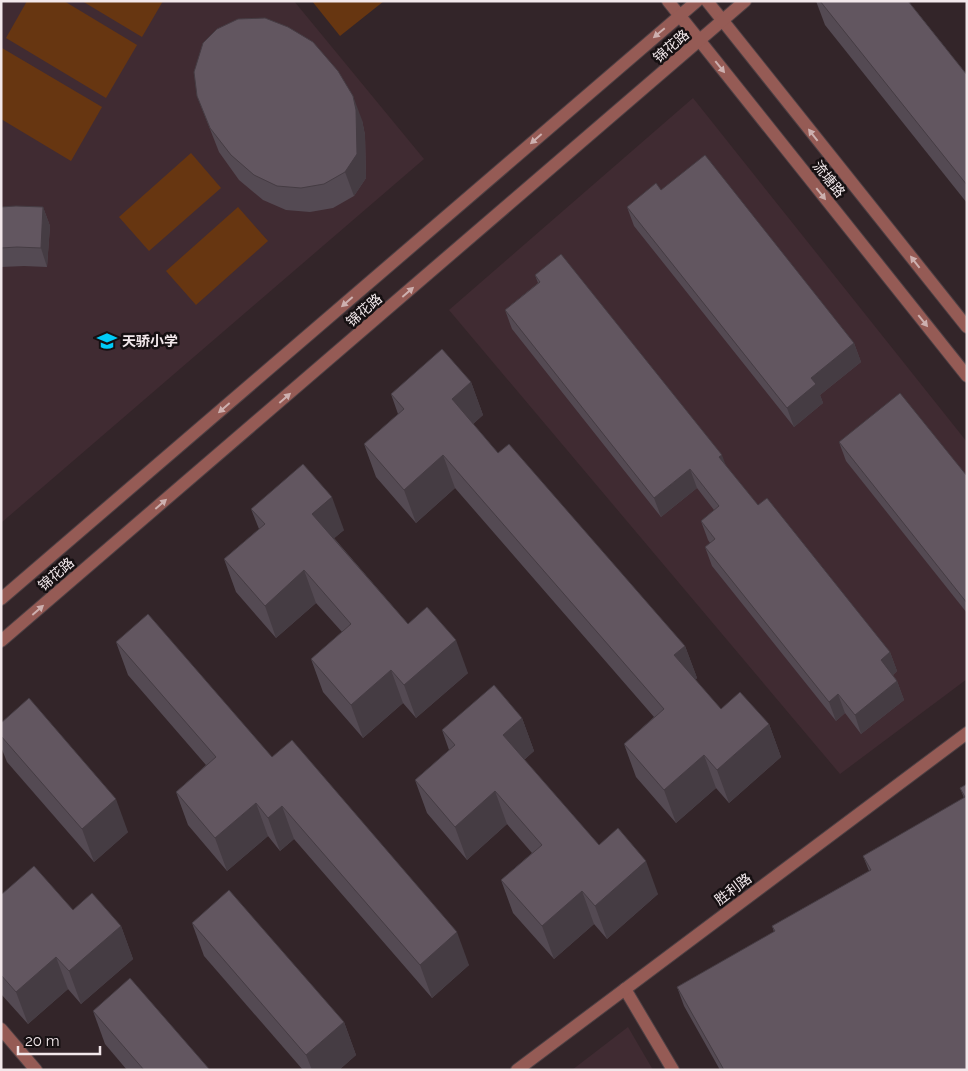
<svg xmlns="http://www.w3.org/2000/svg" width="968" height="1071" font-family="Raleway,'Noto Sans SC',sans-serif">
<style>
.built{fill:#402b32}
.green{fill:#673611}
.lines{fill:none;stroke-linecap:round;stroke-linejoin:round}
.minor-casing{stroke:#4e4044;stroke-width:14}
.minor{stroke:#955b55;stroke-width:12}
.wall{fill:#544a53}
.shaded-wall{fill:#453c43}
.building{fill:#625660;stroke:#453c43}
.oneway{fill:#cdb0af}
.labels{text-anchor:middle;stroke-width:5;stroke-linejoin:round;paint-order:stroke}
.street-label{font-size:14px;fill:#f2e8eb;stroke:#161012}
.poi-label{font-size:14px;font-weight:bold;fill:#f2e8eb;stroke:#161012;text-anchor:start}
</style>
<rect width="100%" height="100%" fill="#332529"/>
<g class="built">
<polygon points="1,1 294,1 424,159 1,523"/>
<polygon points="693,98 967,442 967,679 840,774 449,310"/>
<polygon points="628,1027 653,1070 572,1070"/>
</g>
<g class="green">
<polygon points="27,1 64,1 137,45 106,98 6,38"/>
<polygon points="82,1 163,1 142,37"/>
<polygon points="312,1 384,1 340,36"/>
<polygon points="2,48 102,107 71,161 1,119"/>
<polygon points="191,153 221,188 149,251 119,217"/>
<polygon points="238,207 268,241 196,305 166,271"/>
</g>
<g class="lines">
<defs>
<g id="minor">
<polyline points="668,1 967,376"/>
<polyline points="707,1 967,327"/>
<polyline points="1,599 697,1"/>
<polyline points="1,641 745,1"/>
<polyline points="625,989 673,1070"/>
<polyline points="1,1029 36,1070"/>
<polyline points="517,1070 967,733"/>
</g>
</defs>
<use href="#minor" class="minor-casing"/>
<use href="#minor" class="minor"/>
</g>
<g class="wall">
<polygon points="816,1 908,1 967,75 967,203 825,25"/>
<polygon points="197,96 362,120 365,135 366,178 354,196 333,208 310,212 286,210 263,200 239,180 219,152"/>
<polygon points="661,190 854,343 861,362 820,395 823,403 794,427 634,226 627,207"/>
<polygon points="1,207 43,207 50,226 47,267 24,266 1,267"/>
<polygon points="535,275 725,465 758,505 890,652 897,671 893,675 897,681 904,700 861,734 845,713 836,721 712,566 705,547 710,543 708,540 701,521 714,510 697,488 661,517 512,329 505,310 538,283"/>
<polygon points="471,382 483,415 473,424 498,453 685,646 697,678 695,680 721,709 769,724 781,757 729,803 716,788 676,823 636,777 624,744 654,717 455,488 416,523 376,477 364,444 398,414 391,394"/>
<polygon points="839,442 967,476 967,613 846,461"/>
<polygon points="251,509 344,530 334,538 408,624 468,673 416,718 403,703 363,738 323,692 311,659 342,632 316,603 276,638 236,592 224,559 259,529"/>
<polygon points="116,642 272,757 469,965 432,998 294,839 280,851 268,836 227,871 188,825 176,792 206,765 128,675"/>
<polygon points="522,718 534,751 524,760 599,845 658,894 607,939 594,924 554,959 513,913 501,880 532,853 507,824 467,860 427,813 415,780 449,750 442,730"/>
<polygon points="1,723 128,832 94,862 7,762 1,747"/>
<polygon points="967,784 967,1070 720,1070 684,1006 677,987 774,932 772,926 869,871 863,856 964,798 960,788"/>
<polygon points="1,893 2,894 73,910 121,926 133,959 81,1004 68,989 28,1024 1,994"/>
<polygon points="192,923 344,1022 356,1055 339,1070 303,1070 204,956"/>
<polygon points="93,1011 210,1070 127,1070 105,1044"/>
</g>
<g class="shaded-wall">
<polygon points="353,96 362,120 365,135 366,178 354,196 345,172"/>
<polygon points="43,207 50,226 47,267 41,248"/>
<polygon points="854,343 861,362 820,395 823,403 794,427 787,408 811,378"/>
<polygon points="471,382 483,415 464,432 452,399"/>
<polygon points="443,455 455,488 416,523 404,490"/>
<polygon points="722,455 729,474 719,457"/>
<polygon points="690,469 697,488 661,517 654,498"/>
<polygon points="332,497 344,530 324,547 312,514"/>
<polygon points="304,570 316,603 276,638 265,606"/>
<polygon points="456,640 468,673 416,718 404,685"/>
<polygon points="685,646 697,678 686,688 674,655"/>
<polygon points="890,652 897,671 888,679 881,660"/>
<polygon points="391,670 403,703 363,738 351,705"/>
<polygon points="897,681 904,700 861,734 855,715"/>
<polygon points="838,694 845,713 836,721 829,702"/>
<polygon points="522,718 534,751 515,768 503,735"/>
<polygon points="769,724 781,757 729,803 717,770"/>
<polygon points="704,755 716,788 676,823 664,790"/>
<polygon points="495,791 507,824 467,860 455,827"/>
<polygon points="116,799 128,832 94,862 82,829"/>
<polygon points="256,803 268,836 227,871 215,838"/>
<polygon points="282,806 294,839 280,851 268,818"/>
<polygon points="646,861 658,894 607,939 595,906"/>
<polygon points="582,891 594,924 554,959 542,926"/>
<polygon points="121,926 133,959 81,1004 69,971"/>
<polygon points="457,932 469,965 432,998 420,965"/>
<polygon points="56,957 68,989 28,1024 16,992"/>
<polygon points="344,1022 356,1055 339,1070 312,1070 306,1055"/>
</g>
<g class="building">
<polygon points="820,1 908,1 967,75 967,185"/>
<polygon points="265,18 288,27 313,42 338,71 353,96 356,110 357,154 345,172 324,184 301,188 277,186 254,175 231,155 210,128 197,96 194,72 203,43 217,29 238,19"/>
<polygon points="705,155 854,343 811,378 816,384 787,408 627,207 656,183 661,190"/>
<polygon points="16,206 43,207 41,248 17,247 1,248 1,207"/>
<polygon points="561,254 722,455 719,457 758,505 767,498 890,652 881,660 897,681 855,715 838,694 829,702 705,547 715,539 701,521 719,506 690,469 654,498 505,310 540,282 535,275"/>
<polygon points="442,349 471,382 452,399 498,453 509,444 685,646 674,655 721,709 740,692 769,724 717,770 704,755 664,790 624,744 664,709 443,455 404,490 364,444 404,409 391,394"/>
<polygon points="900,393 967,476 967,603 839,442"/>
<polygon points="303,464 332,497 312,514 408,624 427,607 456,640 404,685 391,670 351,705 311,659 351,624 304,570 265,606 224,559 265,524 251,509"/>
<polygon points="148,614 272,757 292,740 457,932 420,965 282,806 268,818 256,803 215,838 176,792 216,757 116,642"/>
<polygon points="494,685 522,718 503,735 599,845 618,828 646,861 595,906 582,891 542,926 501,880 542,845 495,791 455,827 415,780 455,745 442,730"/>
<polygon points="29,698 116,799 82,829 1,736 1,723"/>
<polygon points="967,784 967,1070 724,1070 677,987 775,931 772,926 871,870 863,856 965,797 960,788"/>
<polygon points="34,866 73,910 92,893 121,926 69,971 56,957 16,992 1,975 1,893 2,894"/>
<polygon points="229,890 344,1022 306,1055 192,923"/>
<polygon points="130,978 210,1070 144,1070 93,1011"/>
</g>
<defs><path id="oneway-solid" d="M-6-.8H1V-3.2L6.5 0L1 3.2V.8H-6Z" transform="scale(1.25)"/></defs>
<g class="oneway">
<use href="#oneway-solid" transform="translate(659 33) rotate(140)"/>
<use href="#oneway-solid" transform="translate(720 67) rotate(51)"/>
<use href="#oneway-solid" transform="translate(813 135) rotate(-128)"/>
<use href="#oneway-solid" transform="translate(536 139) rotate(139)"/>
<use href="#oneway-solid" transform="translate(821 194) rotate(51)"/>
<use href="#oneway-solid" transform="translate(915 262) rotate(-128)"/>
<use href="#oneway-solid" transform="translate(408 292) rotate(-41)"/>
<use href="#oneway-solid" transform="translate(347 302) rotate(139)"/>
<use href="#oneway-solid" transform="translate(923 321) rotate(51)"/>
<use href="#oneway-solid" transform="translate(285 398) rotate(-41)"/>
<use href="#oneway-solid" transform="translate(224 408) rotate(139)"/>
<use href="#oneway-solid" transform="translate(161 504) rotate(-41)"/>
<use href="#oneway-solid" transform="translate(38 610) rotate(-41)"/>
</g>
<defs>
<symbol id="school-bare" viewBox="-9 -9 18 18"><path d="M0-5L7-2L0 1L-7-2ZM-4 1L0 2.5L4 1V4Q0 6-4 4Z" fill="#00cbf8" stroke="#161012" stroke-width="2.5" paint-order="stroke"/></symbol>
</defs>
<g fill-rule="evenodd">
<use href="#school-bare" x="93" y="327" width="28" height="28"/>
</g>
<g class="labels">
<g class="street-label">
<text transform="translate(671 46) rotate(-41)" y="5">锦花路</text>
<text transform="translate(829 179) rotate(51)" y="5">流塘路</text>
<text transform="translate(364 310) rotate(-41)" y="5">锦花路</text>
<text transform="translate(56 574) rotate(-41)" y="5">锦花路</text>
<text transform="translate(733 889) rotate(-37)" y="5">胜利路</text>
</g>
<g class="poi-label">
<text x="122" y="346">天骄小学</text>
</g>
</g>
<rect width="968" height="1071" fill="none" stroke="#f2e8eb" stroke-width="5"/>
<path d="M18 1046v8h82v-8" fill="none" stroke="#f2e8eb" stroke-width="2.5"/>
<text x="25" y="1046" font-size="15" fill="#f2e8eb" stroke="#161012" stroke-width="4" paint-order="stroke">20 m</text>
</svg>
